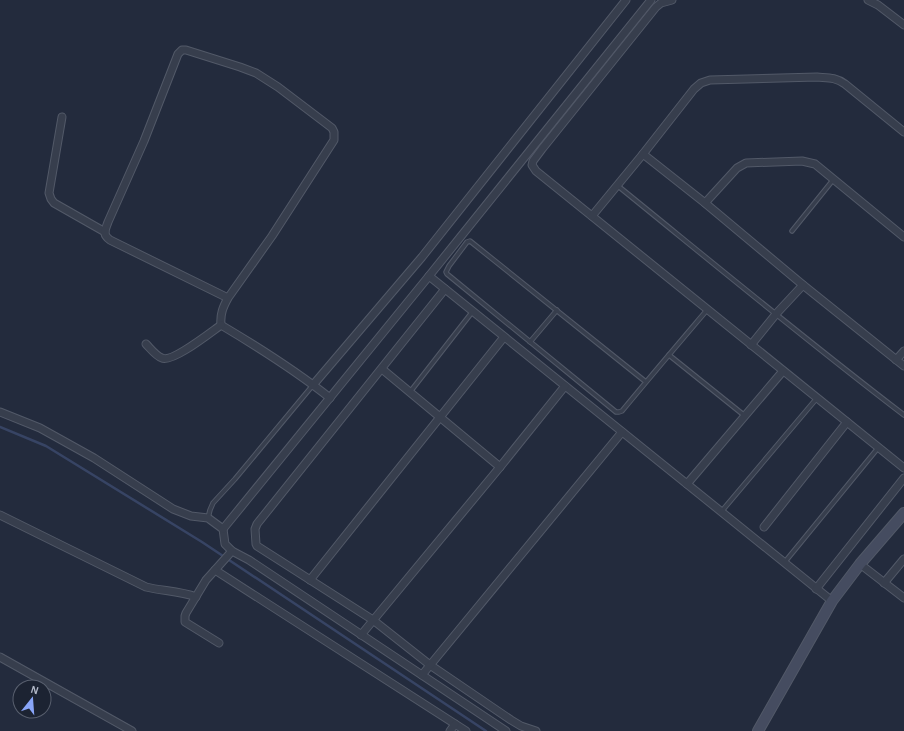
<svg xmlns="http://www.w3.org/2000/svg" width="904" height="731" font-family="'Alegreya Sans',sans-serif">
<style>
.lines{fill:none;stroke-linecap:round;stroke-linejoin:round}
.stream{stroke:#374464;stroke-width:2.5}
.lane-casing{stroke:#525968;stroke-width:5.5}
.street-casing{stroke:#525968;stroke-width:9}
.secondary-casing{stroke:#525968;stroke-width:12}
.lane{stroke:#373e4d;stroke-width:3.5}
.street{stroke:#373e4d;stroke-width:7}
.secondary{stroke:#454c60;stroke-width:10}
</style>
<rect width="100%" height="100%" fill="#232b3d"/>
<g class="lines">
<polyline class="stream" points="0,427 46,446 202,542 486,731"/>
<defs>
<g id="lane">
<path d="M 618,186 C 713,263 807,341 904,415"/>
<polyline points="792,231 833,180"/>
<polyline points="530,342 557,310"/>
<polyline points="669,355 745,416"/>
<path d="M 646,382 L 470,241 L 467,242 L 449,266 L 446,272 L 447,274 L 616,412 L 619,412 L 622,411 C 650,377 679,343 707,310"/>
<polyline points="410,392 473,311"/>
<polyline points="721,512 817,398"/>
<polyline points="208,518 210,510 213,503 235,479 313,385"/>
<polyline points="784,563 878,448"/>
</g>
<g id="street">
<polyline points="672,0 661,3 656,7 542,149 533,161 532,165 536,171 904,468"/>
<polyline points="868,0 878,5 904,25"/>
<polyline points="62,117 49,193 51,199 54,203 105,232"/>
<path d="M 643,154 L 694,89 L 701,83 L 710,80 L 817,77 C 828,78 835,77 845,84 L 904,132"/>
<polyline points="705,203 737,168 746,163 802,161 815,164 904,237"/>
<polyline points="592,216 643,154 705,203 803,285 904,366"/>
<polyline points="429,276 832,601"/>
<polyline points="445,289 257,524 255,529 256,544 257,546 373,620 430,665 511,720 521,726 536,731"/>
<path d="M 221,325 C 220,314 223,307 228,298 L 272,236 L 334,140 L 334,132 L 332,128 L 278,87 L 256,73 L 240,67 L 186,50 L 182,50 L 178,54 L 144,141 L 108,222 C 105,231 102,234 110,240 L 228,298"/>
<path d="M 221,325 C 258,347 296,371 330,398"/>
<path d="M 146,344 C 150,348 156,356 162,358 C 172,363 211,332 221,325"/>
<polyline points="751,345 776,314 803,285"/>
<polyline points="896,360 904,351"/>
<polyline points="382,369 500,467"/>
<polyline points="313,385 422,257 626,0"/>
<polyline points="0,412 40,428 94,458 173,509 191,516 208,518 223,529 225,544 232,551 249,560 506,731"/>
<polyline points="687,484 783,371"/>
<path d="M 0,515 L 146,587 C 162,591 180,591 196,597"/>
<polyline points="764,527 847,422"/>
<polyline points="223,529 429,276 651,0"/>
<polyline points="232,551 215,570 466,731"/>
<polyline points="860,564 904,598"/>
<polyline points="215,570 206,580 186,613 185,616 185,622 219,643"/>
<polyline points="310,580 504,337"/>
<polyline points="884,583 904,559"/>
<polyline points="816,589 904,478"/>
<polyline points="361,635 500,467 565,386"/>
<polyline points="0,657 132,731"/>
<polyline points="422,675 622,432"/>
<polyline points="450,731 455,724"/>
</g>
<polyline id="secondary" points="758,731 832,601 860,564 904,513"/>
</defs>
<use href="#lane" class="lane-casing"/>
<use href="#street" class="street-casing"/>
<use href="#secondary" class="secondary-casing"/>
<use href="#lane" class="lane"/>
<use href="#street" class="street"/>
<use href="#secondary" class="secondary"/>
</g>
<g transform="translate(32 699) rotate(17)"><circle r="19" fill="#1c2332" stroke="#585f6e"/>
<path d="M0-3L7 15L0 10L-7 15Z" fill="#89a5f8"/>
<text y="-6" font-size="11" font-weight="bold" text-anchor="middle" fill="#b3b9c8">N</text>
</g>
</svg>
